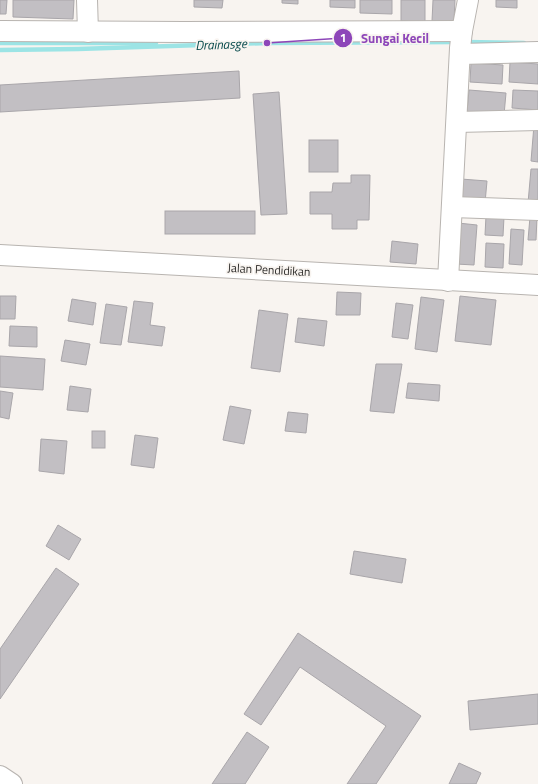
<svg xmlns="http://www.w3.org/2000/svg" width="538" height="784" font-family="'Titillium Web',sans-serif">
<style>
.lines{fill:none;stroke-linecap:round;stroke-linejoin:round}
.stream{stroke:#9ce4e5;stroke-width:4.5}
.building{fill:#c2bfc3;stroke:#a9a6aa}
.minor-casing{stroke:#b8b4b0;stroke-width:22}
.minor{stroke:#fff;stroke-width:20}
.labels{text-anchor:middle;stroke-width:3.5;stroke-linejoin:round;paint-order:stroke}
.street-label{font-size:12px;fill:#2e2d2b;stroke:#f8f4f0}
.water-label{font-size:13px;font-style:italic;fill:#04484a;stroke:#f8f4f0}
.leader{fill:none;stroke:#8d46b9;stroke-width:1.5}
.callout-dot{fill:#8d46b9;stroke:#f8f4f0;stroke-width:1.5}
.mark-label{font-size:12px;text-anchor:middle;font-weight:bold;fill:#fff}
.callout-label{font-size:13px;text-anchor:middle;font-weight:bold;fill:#8d46b9;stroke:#f8f4f0;stroke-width:3.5;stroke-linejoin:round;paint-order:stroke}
</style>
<rect width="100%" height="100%" fill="#f8f4f0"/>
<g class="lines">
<g class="stream">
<polyline points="466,42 524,43"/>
<polyline points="0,43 156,43"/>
<polyline points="0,50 78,49 267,43 456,42"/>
</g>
</g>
<g class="building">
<polygon points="0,0 7,0 6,14 0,14"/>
<polygon points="13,0 74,0 73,19 13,17"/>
<polygon points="194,0 223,0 222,8 194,7"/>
<polygon points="282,0 298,0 298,4 282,3"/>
<polygon points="330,0 355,0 355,8 330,7"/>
<polygon points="360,0 392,0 392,14 360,13"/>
<polygon points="401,0 425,0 425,22 401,21"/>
<polygon points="433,0 455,0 454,21 432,21"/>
<polygon points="496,0 517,0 517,8 496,7"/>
<polygon points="510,62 538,64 538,84 509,82"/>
<polygon points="471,63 503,65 502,84 470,82"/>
<polygon points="239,71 240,98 0,112 0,85"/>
<polygon points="469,90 506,93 504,115 467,112"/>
<polygon points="513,90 538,91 538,110 512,108"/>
<polygon points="279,92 287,214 261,215 253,94"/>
<polygon points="534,125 538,126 538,162 531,161"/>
<rect x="309" y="140" width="29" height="32"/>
<polygon points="531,169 538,169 538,204 528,203"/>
<polygon points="351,175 370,175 369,220 357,220 357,229 332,229 332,214 310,214 310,192 332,192 333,183 351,183"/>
<polygon points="461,179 487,181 485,203 460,201"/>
<rect x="165" y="211" width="90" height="23"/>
<polygon points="486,216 504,217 503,236 485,235"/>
<polygon points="530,217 537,217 536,240 528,240"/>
<polygon points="458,223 477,225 474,265 456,264"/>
<polygon points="511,229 524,230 522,265 509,264"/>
<polygon points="392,241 418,244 416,264 390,262"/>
<polygon points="486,243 504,244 503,268 485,267"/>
<polygon points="337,292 361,293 360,315 336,315"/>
<polygon points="0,296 16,296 15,319 0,319"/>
<polygon points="460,296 496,300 491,345 455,341"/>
<polygon points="421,297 444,300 437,352 415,349"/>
<polygon points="72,299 96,303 93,325 68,321"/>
<polygon points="134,301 153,303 150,325 165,327 162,346 128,342"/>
<polygon points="396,303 413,305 408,339 392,337"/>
<polygon points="106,304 127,307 121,345 100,343"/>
<polygon points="259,310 288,314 280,372 251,368"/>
<polygon points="298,318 327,321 324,346 295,342"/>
<polygon points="10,326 37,327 37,347 9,346"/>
<polygon points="65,340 90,344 86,365 61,361"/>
<polygon points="0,356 45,359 43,390 0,387"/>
<polygon points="376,364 402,364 394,413 370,411"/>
<polygon points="408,383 440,385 439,401 406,398"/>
<polygon points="70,386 91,389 88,412 67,410"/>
<polygon points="0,391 13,393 9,419 0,417"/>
<polygon points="230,406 251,410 244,444 223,440"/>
<polygon points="288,412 308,414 306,433 285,431"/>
<rect x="92" y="431" width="13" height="17"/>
<polygon points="135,435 158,438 154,468 131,465"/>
<polygon points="41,439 67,441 64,474 39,471"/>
<polygon points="58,525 81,539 69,560 46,546"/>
<polygon points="354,551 406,559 402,583 350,574"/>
<polygon points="56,568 79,584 0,699 0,649"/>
<polygon points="298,633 421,716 376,784 347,784 386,726 300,667 261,725 244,714"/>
<polygon points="538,694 538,724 470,730 468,701"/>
<polygon points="247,732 269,747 245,784 212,784"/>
<polygon points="459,763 481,773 476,784 449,784"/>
</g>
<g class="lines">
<defs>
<g id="minor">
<polyline points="87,0 88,32"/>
<polyline points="0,31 184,32 462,31"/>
<polyline points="460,54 538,52"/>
<polyline points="457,122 538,120"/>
<polyline points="452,207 538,210"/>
<polyline points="0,255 538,285"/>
<polyline points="448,281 460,48 462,31 468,0"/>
<polyline points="0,776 12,784"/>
</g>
</defs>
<use href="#minor" class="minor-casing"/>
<use href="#minor" class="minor"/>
</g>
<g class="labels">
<g class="street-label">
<text transform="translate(269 270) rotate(3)" y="4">Jalan Pendidikan</text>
</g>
<g class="water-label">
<text transform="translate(221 44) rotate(-2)" y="5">Drainasge</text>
</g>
</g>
<path class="leader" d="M267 43L343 38"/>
<g class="callout-dot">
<circle cx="267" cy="43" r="4"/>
<circle cx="343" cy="38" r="10"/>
</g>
<g class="mark-label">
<text x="343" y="42">1</text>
</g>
<g class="callout-label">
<text x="395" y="43">Sungai Kecil</text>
</g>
</svg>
